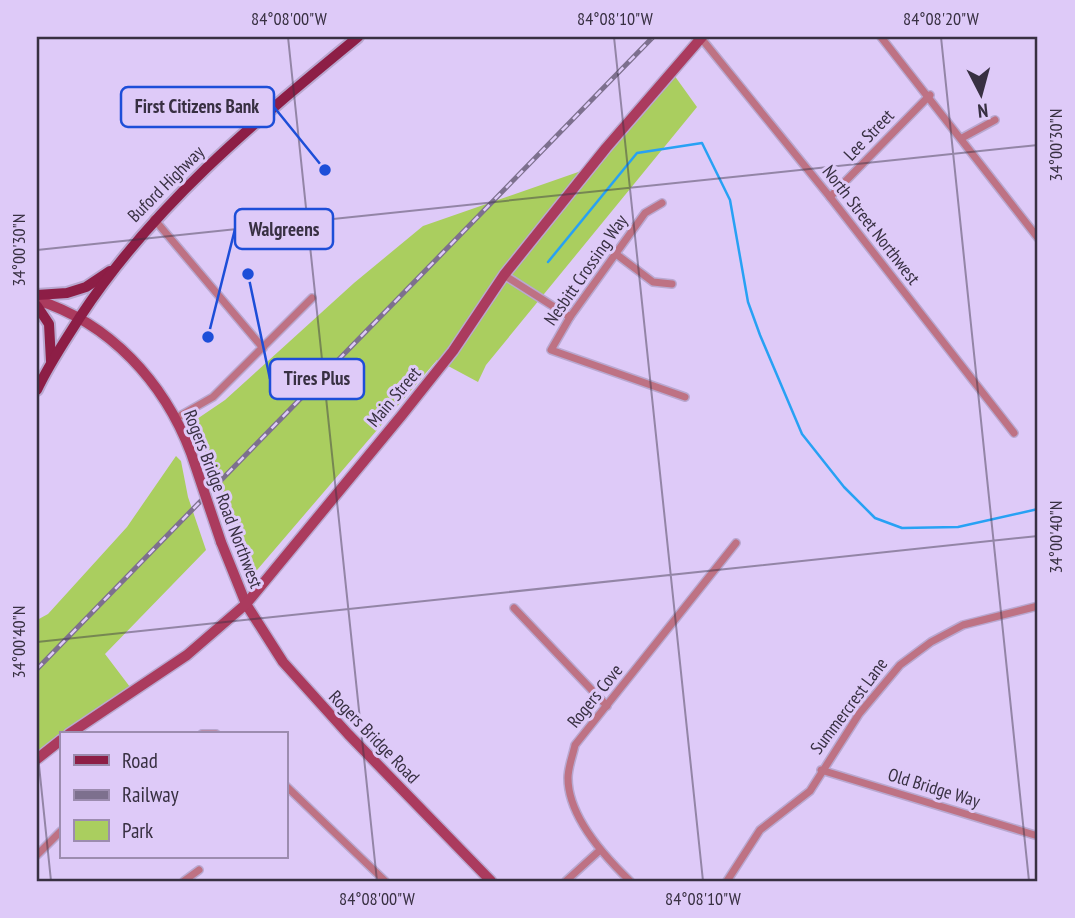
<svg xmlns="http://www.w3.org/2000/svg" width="1075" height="918" font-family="'PT Sans Narrow',sans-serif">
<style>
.green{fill:#aace5f}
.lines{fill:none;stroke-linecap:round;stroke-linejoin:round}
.stream{stroke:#28a1f4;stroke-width:2.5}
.street-casing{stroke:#b9a8d0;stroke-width:10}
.secondary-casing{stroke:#b9a8d0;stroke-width:13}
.primary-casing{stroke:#b9a8d0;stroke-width:14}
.street{stroke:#be7284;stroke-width:7}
.secondary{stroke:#ab3b5e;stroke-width:10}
.primary{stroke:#8d1e46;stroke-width:10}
.rail-casing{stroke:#7d708e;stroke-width:5}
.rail{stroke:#decaf8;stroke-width:2.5;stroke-dasharray:8;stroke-linecap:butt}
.secondary-bridge-casing{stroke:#b9a8d0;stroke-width:13;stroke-linecap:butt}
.secondary-bridge{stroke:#ab3b5e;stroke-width:10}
.ticks{fill:none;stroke:#383042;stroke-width:2;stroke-opacity:0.45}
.labels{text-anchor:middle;stroke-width:6;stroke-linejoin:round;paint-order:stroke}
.street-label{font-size:18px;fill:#383042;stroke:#decaf8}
.leader{fill:none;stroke:#1d4ed8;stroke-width:2.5}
.callout-dot{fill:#1d4ed8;stroke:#decaf8;stroke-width:2.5}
.callout{fill:#decaf8;stroke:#1d4ed8;stroke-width:2.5}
.callout-label{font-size:19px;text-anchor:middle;font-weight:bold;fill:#383042}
.neatline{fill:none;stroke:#383042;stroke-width:2.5}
.ticks-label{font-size:18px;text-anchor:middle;fill:#383042}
</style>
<rect width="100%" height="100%" fill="#decaf8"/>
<g class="green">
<polygon points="674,75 697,107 486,365 478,382 437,360 251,577 211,476 197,419 225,400 354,283 423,226 584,170"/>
<polygon points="176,456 181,461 188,497 206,550 105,654 130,687 61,734 37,756 37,620 48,614 127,527"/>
</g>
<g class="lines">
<polyline class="stream" points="548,262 637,153 702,143 730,200 748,302 760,335 802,434 844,487 875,518 902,528 958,527 1038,509"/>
<defs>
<g id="street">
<polyline points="881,37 1038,238"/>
<polyline points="701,38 830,197 1014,433"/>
<polyline points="962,138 995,120"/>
<polyline points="830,197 930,95"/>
<polyline points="662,203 645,213 570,317 551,350 685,397"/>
<polyline points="154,219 263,348"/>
<polyline points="616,254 653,282 672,284"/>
<polyline points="504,275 570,317"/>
<polyline points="178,417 213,397 312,298"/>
<polyline points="514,608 607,706"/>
<polyline points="202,734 216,734"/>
<polyline points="821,770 1038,836"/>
<polyline points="285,785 385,881"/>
<polyline points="37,855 61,831"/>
<polyline points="184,881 199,870"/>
<polyline points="566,881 599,851"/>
<path d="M 630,881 C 605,857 568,816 568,778 C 568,767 573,755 575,745 L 736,543"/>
<polyline points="727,881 760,830 810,791 859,714 900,665 931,642 963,625 1038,606"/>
</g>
<g id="secondary">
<path d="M 37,300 C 110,323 164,382 191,453"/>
<polyline points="221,542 246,604 283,662 348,734 491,881"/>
<polyline points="69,734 187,655 246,604 402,415 453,351 504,275 606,148 702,37"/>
<polyline points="37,759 61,740"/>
</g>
<g id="primary">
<polyline points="37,295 67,293 86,287 110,271"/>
<polyline points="37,306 49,324 51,361"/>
<path d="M 37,390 C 49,364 65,341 80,317 C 154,204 256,121 358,37"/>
</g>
</defs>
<use href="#street" class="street-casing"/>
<use href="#secondary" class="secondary-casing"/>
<use href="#primary" class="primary-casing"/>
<use href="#street" class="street"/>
<use href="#secondary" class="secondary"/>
<use href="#primary" class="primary"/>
<defs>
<polyline id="rail" points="37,669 653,37"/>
</defs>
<use href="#rail" class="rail-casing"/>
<use href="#rail" class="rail"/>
<defs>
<polyline id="secondary-bridge" points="191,453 221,542"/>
</defs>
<use href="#secondary-bridge" class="secondary-bridge-casing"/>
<use href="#secondary-bridge" class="secondary-bridge"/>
</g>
<path class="ticks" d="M 288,37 L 377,881M 614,37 L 703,881M 941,37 L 1029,881M 37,250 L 1038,145M 37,642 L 1038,536M 37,746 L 51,881"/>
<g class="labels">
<g class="street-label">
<text transform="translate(869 135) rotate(-46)" y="6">Lee Street</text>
<text transform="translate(166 184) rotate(-45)" y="6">Buford Highway</text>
<text transform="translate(871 225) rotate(52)" y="6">North Street Northwest</text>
<text transform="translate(586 270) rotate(-55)" y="6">Nesbitt Crossing Way</text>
<text transform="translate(394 397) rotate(-50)" y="6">Main Street</text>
<text transform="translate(223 499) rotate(69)" y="6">Rogers Bridge Road Northwest</text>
<text transform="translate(595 696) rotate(-51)" y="6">Rogers Cove</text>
<text transform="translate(849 706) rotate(-53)" y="6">Summercrest Lane</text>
<text transform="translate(374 737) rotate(46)" y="6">Rogers Bridge Road</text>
<text transform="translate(934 788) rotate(17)" y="6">Old Bridge Way</text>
</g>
</g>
<path class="leader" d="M325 170L274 107M208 337L235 229M248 274L270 379"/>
<g class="callout-dot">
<circle cx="325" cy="170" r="7"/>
<circle cx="208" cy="337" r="7"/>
<circle cx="248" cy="274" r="7"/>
</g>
<g class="callout">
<rect x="121" y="87" width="153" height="40" rx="7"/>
<rect x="235" y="209" width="98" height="40" rx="7"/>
<rect x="270" y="359" width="94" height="40" rx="7"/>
</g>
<g class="callout-label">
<text x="197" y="113">First Citizens Bank</text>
<text x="284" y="236">Walgreens</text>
<text x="317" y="385">Tires Plus</text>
</g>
<rect width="1075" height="918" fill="none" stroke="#decaf8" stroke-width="77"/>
<rect x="60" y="732" width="228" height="126" fill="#decaf8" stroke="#9c8caf" stroke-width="2"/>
<rect x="74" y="755" width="35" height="10" fill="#8d1e46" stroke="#9c8caf" stroke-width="2"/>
<text x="122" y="768" font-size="21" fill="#383042">Road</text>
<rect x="74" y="790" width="35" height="10" fill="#7d708e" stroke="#9c8caf" stroke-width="2"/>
<text x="122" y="802" font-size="21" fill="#383042">Railway</text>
<rect x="74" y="820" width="35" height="21" fill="#aace5f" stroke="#9c8caf" stroke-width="2"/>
<text x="122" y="838" font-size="21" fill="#383042">Park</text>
<g transform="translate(981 94) rotate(174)" stroke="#decaf8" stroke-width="5" paint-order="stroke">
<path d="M0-5L12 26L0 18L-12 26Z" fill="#383042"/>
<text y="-10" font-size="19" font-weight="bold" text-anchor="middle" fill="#383042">N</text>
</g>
<rect x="38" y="38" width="998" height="842" class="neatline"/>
<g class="ticks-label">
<text x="289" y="25">84°08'00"W</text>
<text x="615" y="25">84°08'10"W</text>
<text x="941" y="25">84°08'20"W</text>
<text transform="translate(1056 145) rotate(-90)" y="6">34°00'30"N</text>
<text transform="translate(19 250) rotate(-90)" y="6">34°00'30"N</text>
<text transform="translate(1056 537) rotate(-90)" y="6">34°00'40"N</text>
<text transform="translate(19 642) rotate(-90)" y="6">34°00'40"N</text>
<text x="377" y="905">84°08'00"W</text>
<text x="703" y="905">84°08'10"W</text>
</g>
</svg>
